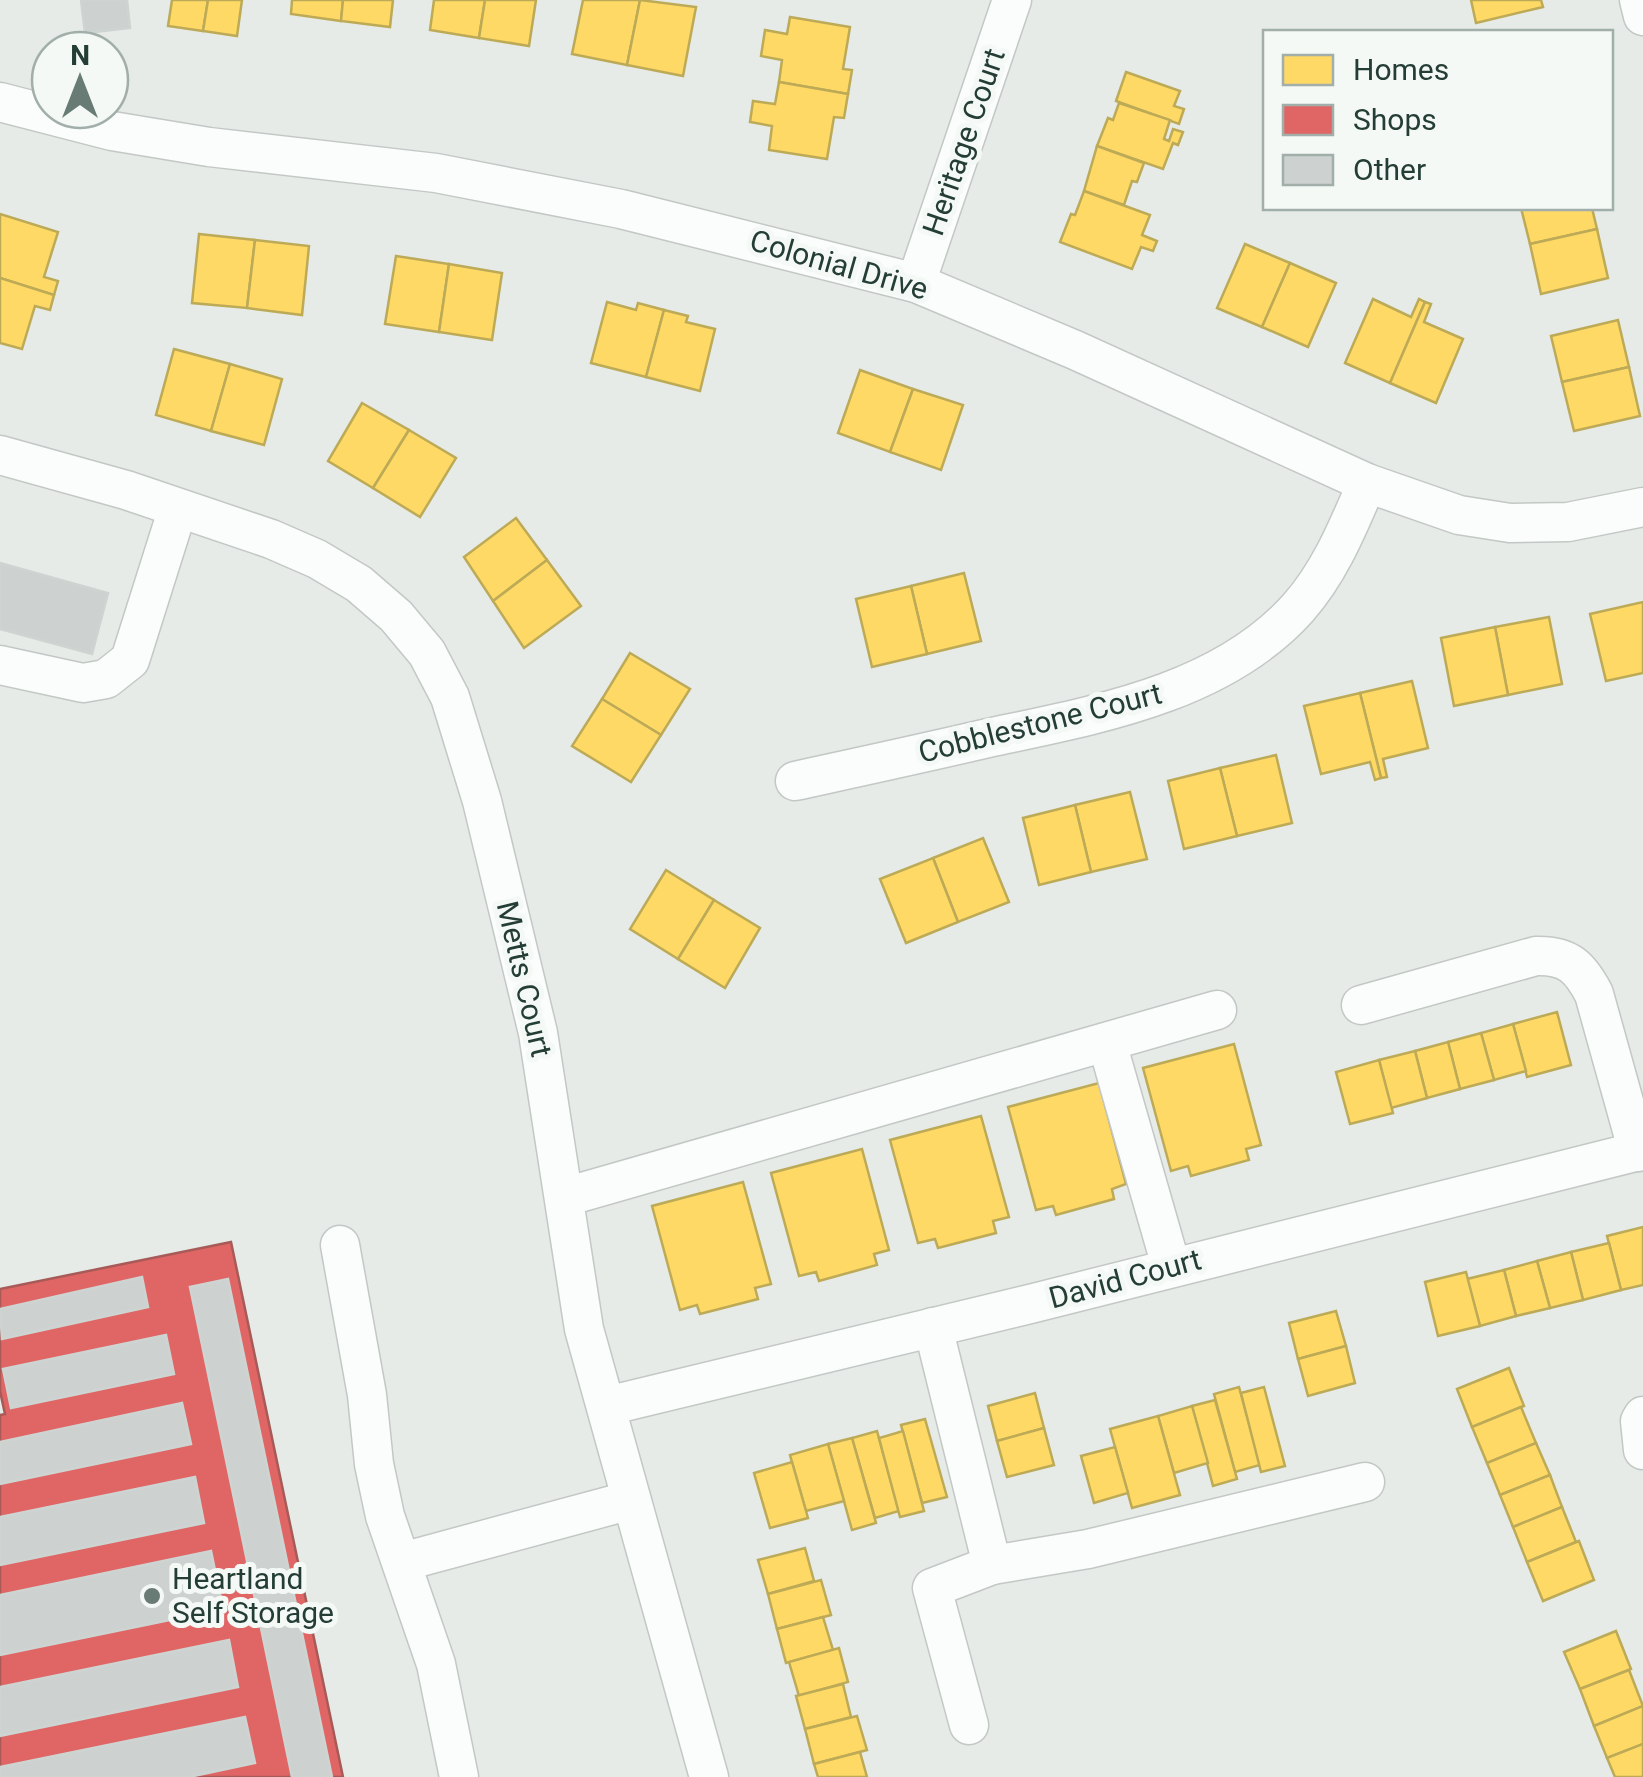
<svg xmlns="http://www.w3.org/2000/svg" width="1643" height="1777" font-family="Roboto,sans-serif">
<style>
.homes{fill:#ffd966;stroke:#bdaa57;stroke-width:2.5}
.shops{fill:#e06666;stroke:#a85a57;stroke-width:2.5}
.building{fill:#cdd2d0;stroke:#ced4d1;stroke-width:2.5}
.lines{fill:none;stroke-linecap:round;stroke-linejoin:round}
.minor-casing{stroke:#c3c8c5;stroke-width:41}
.minor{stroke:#fbfcfc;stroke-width:38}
.poi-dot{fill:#687b74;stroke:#f4f9f6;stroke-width:4}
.labels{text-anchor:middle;stroke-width:10;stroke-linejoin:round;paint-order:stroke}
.street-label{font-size:30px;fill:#243e35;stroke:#f4f9f6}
.poi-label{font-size:30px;fill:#243e35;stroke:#f4f9f6;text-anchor:start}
</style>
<rect width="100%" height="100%" fill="#e6ebe8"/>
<g class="homes">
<polygon points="172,0 208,0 203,31 168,26"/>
<polygon points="208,0 242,0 237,36 203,31"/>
<polygon points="292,0 343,0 341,21 291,14"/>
<polygon points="343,0 393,0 390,27 341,21"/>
<polygon points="434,0 485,0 479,38 430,30"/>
<polygon points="485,0 536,0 529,46 479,38"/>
<polygon points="583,0 640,0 627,65 572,54"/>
<polygon points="640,0 696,7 683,76 627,65"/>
<polygon points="1471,0 1541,0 1543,7 1476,23"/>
<polygon points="790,17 850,27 843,69 852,70 848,94 779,82 782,60 761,56 765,30 787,34"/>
<polygon points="1126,72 1180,91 1174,106 1184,109 1179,124 1116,101"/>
<polygon points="779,82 848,94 844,118 834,117 827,159 769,150 772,126 750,122 753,101 775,104"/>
<polygon points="1119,103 1170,120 1164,139 1169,141 1173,129 1183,132 1178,145 1173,143 1163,169 1097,146 1108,118 1113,120"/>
<polygon points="1097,146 1144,163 1137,182 1132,181 1124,205 1084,191"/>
<polygon points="1084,191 1150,215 1142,235 1157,241 1153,251 1141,247 1132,269 1060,242 1071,214 1075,215"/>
<polygon points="1521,208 1592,208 1597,229 1530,244"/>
<polygon points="0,214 58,232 44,277 58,281 54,295 0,278"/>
<polygon points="1597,229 1608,278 1541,294 1530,244"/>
<polygon points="199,234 255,240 247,308 192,303"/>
<polygon points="255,240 309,246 302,315 247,308"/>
<polygon points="1245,244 1290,263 1262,327 1217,308"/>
<polygon points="396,256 449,264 439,332 385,324"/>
<polygon points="1290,263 1336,283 1308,347 1262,327"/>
<polygon points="449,264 502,273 492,340 439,332"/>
<polygon points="0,278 54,295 50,310 35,306 22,349 0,343"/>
<polygon points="1373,299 1411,317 1419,299 1425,302 1390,383 1345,363"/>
<polygon points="607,302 636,310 638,303 664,310 646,377 591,363"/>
<polygon points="1425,302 1431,304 1424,322 1463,339 1436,403 1390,383"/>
<polygon points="664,310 688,316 686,322 715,329 700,391 646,377"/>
<polygon points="1618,320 1629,367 1562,382 1551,336"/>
<polygon points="174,349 230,364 211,431 156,415"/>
<polygon points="230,364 282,379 264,445 211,431"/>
<polygon points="1629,367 1640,416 1574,431 1562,382"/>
<polygon points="860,370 913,389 890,452 838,433"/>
<polygon points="913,389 963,405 941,470 890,452"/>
<polygon points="362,403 409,430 373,488 328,461"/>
<polygon points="409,430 456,458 420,517 373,488"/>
<polygon points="516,518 547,560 493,601 464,557"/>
<polygon points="547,560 581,606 524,648 493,601"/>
<polygon points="964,573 981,641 927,654 911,586"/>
<polygon points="911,586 927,654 872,667 856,599"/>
<polygon points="1643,602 1643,673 1606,681 1590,614"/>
<polygon points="1549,617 1562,684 1508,695 1495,627"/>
<polygon points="1495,627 1508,695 1454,706 1441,638"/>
<polygon points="630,653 690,689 661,735 602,699"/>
<polygon points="1412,681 1428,748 1383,759 1387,777 1381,778 1360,693"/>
<polygon points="1360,693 1381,778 1375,780 1370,762 1321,774 1304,706"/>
<polygon points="602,699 661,735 631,782 572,746"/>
<polygon points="1276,755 1292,823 1237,836 1220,768"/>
<polygon points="1220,768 1237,836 1184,849 1168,781"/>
<polygon points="1130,792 1147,859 1091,872 1075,805"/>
<polygon points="1075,805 1091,872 1039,885 1023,818"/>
<polygon points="983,838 1009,902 958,922 933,858"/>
<polygon points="933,858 958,922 906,943 880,879"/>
<polygon points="666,870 714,900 678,959 630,929"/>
<polygon points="714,900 760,928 725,988 678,959"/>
<polygon points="1557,1012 1571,1065 1527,1077 1513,1024"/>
<polygon points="1513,1024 1526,1071 1494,1080 1481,1033"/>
<polygon points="1481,1033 1494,1080 1460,1089 1448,1042"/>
<polygon points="1448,1042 1460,1089 1427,1098 1415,1051"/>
<polygon points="1234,1044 1261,1145 1246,1149 1249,1160 1191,1176 1188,1166 1171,1171 1143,1068"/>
<polygon points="1415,1051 1427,1098 1391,1108 1379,1060"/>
<polygon points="1379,1060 1393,1113 1350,1124 1336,1072"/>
<polygon points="1099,1083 1126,1184 1112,1189 1114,1199 1056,1215 1053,1206 1036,1210 1008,1107"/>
<polygon points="981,1116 1009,1217 993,1221 996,1233 938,1248 935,1239 918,1243 890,1140"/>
<polygon points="862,1149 889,1250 874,1254 877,1265 819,1281 816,1272 799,1276 771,1173"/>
<polygon points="743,1182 771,1284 755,1288 758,1299 700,1314 697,1305 680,1310 652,1206"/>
<polygon points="1643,1227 1643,1285 1621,1290 1607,1236"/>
<polygon points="1609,1243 1621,1290 1583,1300 1571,1252"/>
<polygon points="1571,1252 1583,1300 1550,1308 1537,1261"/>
<polygon points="1537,1261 1550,1308 1516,1316 1504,1270"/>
<polygon points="1504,1270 1516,1316 1480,1326 1467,1279"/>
<polygon points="1466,1272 1480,1326 1438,1336 1425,1282"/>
<polygon points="1336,1311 1346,1346 1298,1359 1289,1323"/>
<polygon points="1346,1346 1355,1383 1308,1396 1298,1359"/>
<polygon points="1509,1368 1524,1406 1472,1427 1457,1389"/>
<polygon points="1239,1387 1260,1465 1235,1472 1214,1394"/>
<polygon points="1264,1387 1285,1466 1261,1472 1241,1393"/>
<polygon points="1035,1393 1044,1428 997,1441 988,1406"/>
<polygon points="1215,1400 1237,1479 1213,1486 1192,1406"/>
<polygon points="1192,1406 1208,1463 1174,1473 1158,1416"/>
<polygon points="1521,1407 1536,1443 1487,1463 1472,1427"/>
<polygon points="1158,1416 1180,1495 1132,1508 1110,1429"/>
<polygon points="925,1419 947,1497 922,1503 901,1425"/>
<polygon points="1044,1428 1054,1465 1007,1477 997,1441"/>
<polygon points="877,1431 899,1511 875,1518 852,1438"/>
<polygon points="903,1431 924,1511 900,1517 879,1438"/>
<polygon points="852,1438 876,1523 852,1530 828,1444"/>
<polygon points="1536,1443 1550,1475 1500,1495 1487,1463"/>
<polygon points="828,1444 844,1501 806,1511 790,1455"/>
<polygon points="1115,1447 1128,1493 1094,1503 1081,1456"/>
<polygon points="792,1462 808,1518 770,1528 754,1473"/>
<polygon points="1550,1475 1562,1507 1513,1527 1500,1495"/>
<polygon points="1562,1507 1576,1542 1527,1562 1513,1527"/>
<polygon points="1579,1541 1594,1580 1543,1601 1527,1562"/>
<polygon points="805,1548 814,1581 768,1594 758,1560"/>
<polygon points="821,1580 831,1615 777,1629 768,1594"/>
<polygon points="823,1617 833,1650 786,1663 777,1629"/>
<polygon points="1616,1631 1631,1669 1580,1689 1564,1652"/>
<polygon points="839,1648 848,1682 799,1696 789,1662"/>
<polygon points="1629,1670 1643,1706 1594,1726 1580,1689"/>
<polygon points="843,1684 851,1717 805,1729 796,1696"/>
<polygon points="1643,1706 1643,1744 1607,1758 1594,1726"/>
<polygon points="857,1716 867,1750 814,1764 805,1729"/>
<polygon points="1643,1744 1643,1777 1615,1777 1607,1758"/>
<polygon points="860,1752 867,1777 818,1777 814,1764"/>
</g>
<polygon class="shops" points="231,1242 343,1777 0,1777 0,1415 5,1414 0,1391 0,1289"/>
<g class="building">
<polygon points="81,0 127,0 130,28 85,33"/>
<polygon points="0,563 108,593 92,654 0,629"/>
<polygon points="142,1277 148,1307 2,1339 0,1309"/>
<polygon points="228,1279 332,1777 292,1777 190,1287"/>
<polygon points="166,1335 174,1374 11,1408 3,1369"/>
<polygon points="182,1403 191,1444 0,1484 0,1442"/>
<polygon points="195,1477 204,1523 0,1565 0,1517"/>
<polygon points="211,1551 223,1609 0,1655 0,1595"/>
<polygon points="229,1640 238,1687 0,1736 0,1687"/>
<polygon points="245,1717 255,1763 189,1777 0,1777 0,1767"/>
</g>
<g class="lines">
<defs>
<g id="minor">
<polyline points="1639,0 1643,16"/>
<polyline points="0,102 112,131 209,147 436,173 621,209 916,283 1075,350 1367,483 1459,515 1510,523 1568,522 1643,507"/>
<polyline points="916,283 1012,0"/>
<polyline points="0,455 126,490 271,539 317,559 359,584 396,616 427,653 450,697 482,801 538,1033 584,1329 709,1777"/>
<polyline points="0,665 83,683 106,679 130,660 178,508"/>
<path d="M 795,781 C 859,767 924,753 988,738 C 1095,715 1221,694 1298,608 C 1330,572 1348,527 1367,483"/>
<path d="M 1361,1005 L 1536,956 C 1568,955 1580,967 1594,994 L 1638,1152"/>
<polyline points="1107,1043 1171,1266"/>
<polyline points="565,1197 1217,1010"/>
<polyline points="340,1245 367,1395 374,1464 385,1516 436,1664 459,1777"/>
<polyline points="933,1327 992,1565 932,1588 969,1725"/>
<polyline points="607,1406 1030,1304 1643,1150"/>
<polyline points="1643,1416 1640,1421 1643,1450"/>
<polyline points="402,1562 631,1500"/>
<polyline points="992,1565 1088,1549 1365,1482"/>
</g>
</defs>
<use href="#minor" class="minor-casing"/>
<use href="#minor" class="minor"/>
</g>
<circle class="poi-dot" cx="152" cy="1596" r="10"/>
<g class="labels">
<g class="street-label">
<text transform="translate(964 142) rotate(-71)" y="10">Heritage Court</text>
<text transform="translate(839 265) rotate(16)" y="10">Colonial Drive</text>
<text transform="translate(1040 723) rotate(-14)" y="10">Cobblestone Court</text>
<text transform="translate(524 979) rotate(77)" y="10">Metts Court</text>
<text transform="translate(1125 1279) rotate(-15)" y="10">David Court</text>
</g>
<g class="poi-label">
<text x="172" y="1589">Heartland<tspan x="172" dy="34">Self Storage</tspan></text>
</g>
</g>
<rect x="1263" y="30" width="350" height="180" fill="#f4f9f6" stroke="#a1aea9" stroke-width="2.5"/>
<rect x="1283" y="55" width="50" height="30" fill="#ffd966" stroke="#a1aea9" stroke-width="2.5"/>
<text x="1353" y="80" font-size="30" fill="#243e35">Homes</text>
<rect x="1283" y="105" width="50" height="30" fill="#e06666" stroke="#a1aea9" stroke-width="2.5"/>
<text x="1353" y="130" font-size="30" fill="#243e35">Shops</text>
<rect x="1283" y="155" width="50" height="30" fill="#cdd2d0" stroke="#a1aea9" stroke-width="2.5"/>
<text x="1353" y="180" font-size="30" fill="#243e35">Other</text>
<g transform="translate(80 80)"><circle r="48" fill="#f4f9f6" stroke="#a1aea9" stroke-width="2.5"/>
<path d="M0-8L18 38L0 25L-18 38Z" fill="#687b74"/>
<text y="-15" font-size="28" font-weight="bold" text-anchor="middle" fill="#243e35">N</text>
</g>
</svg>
